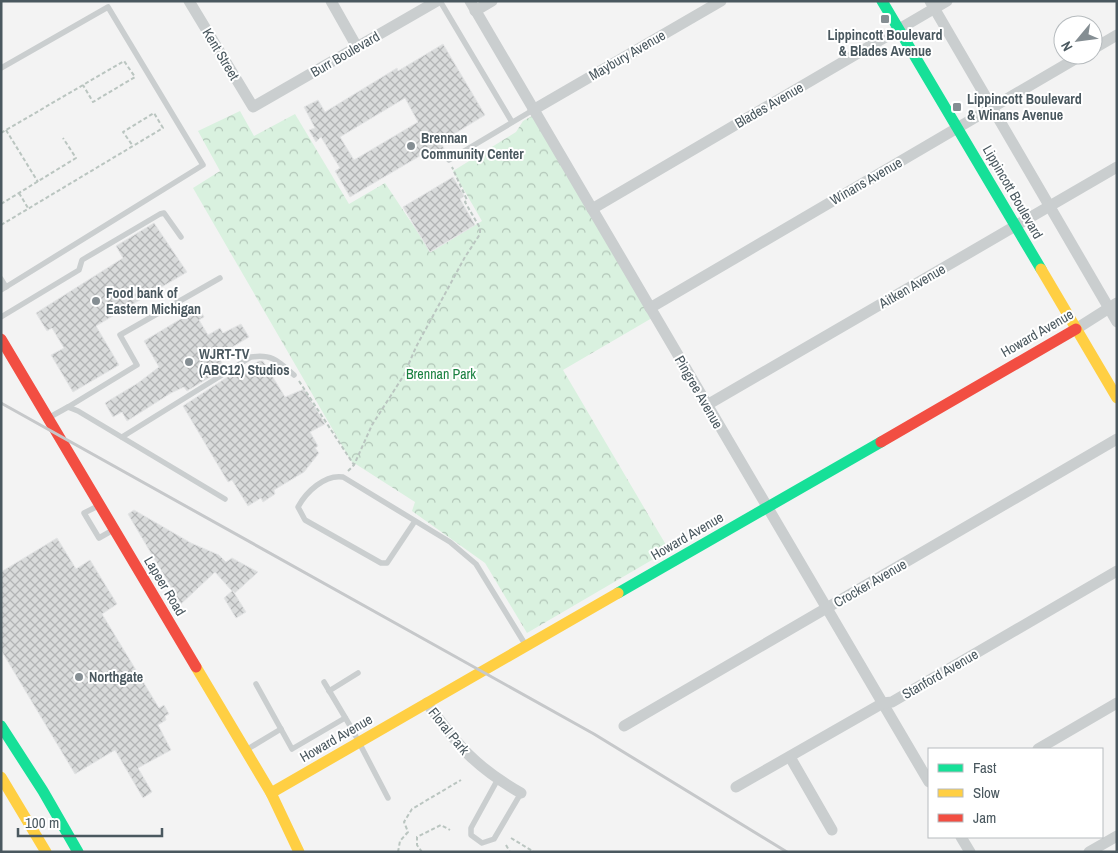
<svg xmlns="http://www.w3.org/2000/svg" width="1118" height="853" font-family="'Archivo Narrow',sans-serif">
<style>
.forest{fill:url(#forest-crowns)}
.building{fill:url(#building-cross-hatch);stroke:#e4e5e6;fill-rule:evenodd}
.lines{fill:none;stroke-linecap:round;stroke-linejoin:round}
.path{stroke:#bac5c0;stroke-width:2;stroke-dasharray:4 2.5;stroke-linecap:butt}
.lane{stroke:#cacecf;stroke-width:5.5}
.street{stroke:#cacecf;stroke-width:11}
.fast{stroke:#16e098;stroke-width:11}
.slow{stroke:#ffcf43;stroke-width:11}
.jam{stroke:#f24e42;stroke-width:11}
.rail{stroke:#c6c8ca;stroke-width:3}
.poi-dot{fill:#858e93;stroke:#fff;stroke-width:2}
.labels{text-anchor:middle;stroke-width:4;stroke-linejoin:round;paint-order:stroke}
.poi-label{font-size:14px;font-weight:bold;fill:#4a585f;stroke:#fff;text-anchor:start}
.street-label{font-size:14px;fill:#4a585f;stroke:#fff}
.park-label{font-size:14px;fill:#1a8140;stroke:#fff}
</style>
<defs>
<pattern id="forest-crowns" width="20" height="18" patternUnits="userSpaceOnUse" patternTransform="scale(1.25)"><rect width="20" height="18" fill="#d9f1df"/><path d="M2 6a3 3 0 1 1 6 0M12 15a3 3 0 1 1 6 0" fill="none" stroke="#b2c6b8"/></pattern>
<pattern id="building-cross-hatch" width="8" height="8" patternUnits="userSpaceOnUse" patternTransform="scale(1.25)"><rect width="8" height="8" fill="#d9dbdb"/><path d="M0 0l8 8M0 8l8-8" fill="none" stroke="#b2b4b5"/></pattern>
</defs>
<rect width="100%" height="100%" fill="#f3f3f3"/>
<polygon class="forest" points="240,111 254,136 295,114 349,204 385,183 431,252 482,221 453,171 516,132 523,121 532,116 652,318 563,370 669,550 527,633 485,563 412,511 415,502 351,461 193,188 220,171 198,131"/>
<g class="building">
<path d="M 443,44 L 485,115 L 441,142 L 444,149 L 434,155 L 430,150 L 350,197 L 335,171 L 340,168 L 321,137 L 316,142 L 309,130 L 315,128 L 304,107 L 318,100 L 325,112 L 397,68 L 398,71 ZM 405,98 L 418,122 L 354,160 L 340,137 Z"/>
<polygon points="453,177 464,196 460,199 475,225 430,252 403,207"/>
<polygon points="154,223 187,272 96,326 119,365 73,392 51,355 64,348 52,328 47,331 36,313 123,258 116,246"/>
<polygon points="199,308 204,317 199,320 208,335 220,328 223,333 241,324 249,337 226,351 227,353 219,358 225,368 187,391 184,387 171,393 127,421 122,412 113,417 105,403 138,383 159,367 144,341"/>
<polygon points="259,361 263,361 285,397 304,389 325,424 310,432 318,446 315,448 319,453 304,472 274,490 275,494 263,502 261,498 248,506 232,480 228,482 183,406 229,376 230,378"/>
<polygon points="134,510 191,543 219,555 226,562 232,558 258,572 235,593 233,591 246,612 236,618 224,598 232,591 215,572 181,604 128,514"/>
<polygon points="57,538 76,569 90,560 117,604 102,614 159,708 164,705 169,714 165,716 166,720 158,725 171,750 138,768 152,792 143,798 115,750 75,774 1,650 1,572"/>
</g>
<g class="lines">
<g class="path">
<polyline points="6,130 38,182"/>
<polyline points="1,133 124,61 135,77 93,102 83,85"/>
<polyline points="19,193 28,208"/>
<polyline points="1,204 76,158 63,138"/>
<polyline points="1,225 163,128 154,113 123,132 133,146"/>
<polyline points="299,381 354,465"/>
<polyline points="348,471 354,465 372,425 404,375 416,347 465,257 480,234 480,228 465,202 467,200 452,167"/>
<polyline points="511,838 534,852"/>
<polyline points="506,845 510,852"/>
<polyline points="398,852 400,841 408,832 404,822 412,809 461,780"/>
<polyline points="422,852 417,845 417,837 441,825 450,830"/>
</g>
<g class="lane">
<polyline points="440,1 512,122"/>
<polyline points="1,68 108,7 203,165 1,290"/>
<polyline points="449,160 533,110"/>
<polyline points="1,279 6,287"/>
<polyline points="1,317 79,270 82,260 160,214 164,213 181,237"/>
<polyline points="68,407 137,365 120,335 220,278"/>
<polyline points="50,417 68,407 78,411 225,499"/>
<path d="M 122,437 L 251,357 C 273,354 278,361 294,375"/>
<polyline points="98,506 84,513 99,538 113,530"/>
<path d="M 415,521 L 387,563 L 381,563 L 305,520 L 298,507 C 306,492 325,474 343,477 L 450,542 L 476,564 L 525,644"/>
<polyline points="324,682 352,729 388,798"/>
<polyline points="256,684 292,749 345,718"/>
<polyline points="329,691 358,673"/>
<polyline points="246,750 281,729"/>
<polyline points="498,779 471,828 471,835 482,843 494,839 521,793"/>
</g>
<g class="street">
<polyline points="189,1 253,107 437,1"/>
<polyline points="331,1 357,47"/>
<polyline points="470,1 929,782"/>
<polyline points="930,1 1117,322"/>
<polyline points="475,11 492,1"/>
<polyline points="1093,49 1117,35"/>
<polyline points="533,110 721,1"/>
<polyline points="592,209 947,1"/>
<polyline points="650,308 1082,55"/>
<polyline points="1076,329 1117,303"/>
<polyline points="707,405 1117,167"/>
<path d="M 427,703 C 458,746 474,766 521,793"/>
<polyline points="624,726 1117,439"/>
<polyline points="1038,749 1117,703"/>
<polyline points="790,757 832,830"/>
<polyline points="736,787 883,703 892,702 1117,571"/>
<polyline points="961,837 970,852"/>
<polyline points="1089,852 1117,836"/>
</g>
<g class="fast">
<polyline points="882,1 1041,269"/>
<polyline points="618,593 881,442"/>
<polyline points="1,726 43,791 78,852"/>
</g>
<g class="slow">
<polyline points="1041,269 1117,398"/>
<polyline points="196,667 271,793 299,852"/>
<polyline points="1,777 46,852"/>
<polyline points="271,793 618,593"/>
</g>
<g class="jam">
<polyline points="1,339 196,667"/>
<polyline points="881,442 1076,329"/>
</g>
<polyline class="rail" points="1,403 594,734 787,852"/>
</g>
<g class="poi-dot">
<rect x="880" y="14" width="10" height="10" rx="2.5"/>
<rect x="952" y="102" width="10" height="10" rx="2.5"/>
<circle cx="411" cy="146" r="5"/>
<circle cx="96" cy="301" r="5"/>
<circle cx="189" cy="362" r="5"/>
<circle cx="79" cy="677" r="5"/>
</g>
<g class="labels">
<g class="poi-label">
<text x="885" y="40" text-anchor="middle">Lippincott Boulevard<tspan x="885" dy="16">&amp; Blades Avenue</tspan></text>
<text x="967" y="104">Lippincott Boulevard<tspan x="967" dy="16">&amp; Winans Avenue</tspan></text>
<text x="421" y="143">Brennan<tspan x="421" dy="16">Community Center</tspan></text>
<text x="106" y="298">Food bank of<tspan x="106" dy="16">Eastern Michigan</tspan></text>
<text x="199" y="359">WJRT-TV<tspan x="199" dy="16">(ABC12) Studios</tspan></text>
<text x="89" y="682">Northgate</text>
</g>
<g class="street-label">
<text transform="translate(221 54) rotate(59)" y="5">Kent Street</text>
<text transform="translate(345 54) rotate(-30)" y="5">Burr Boulevard</text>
<text transform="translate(627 55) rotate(-30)" y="5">Maybury Avenue</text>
<text transform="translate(769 105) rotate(-30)" y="5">Blades Avenue</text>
<text transform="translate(866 181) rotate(-30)" y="5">Winans Avenue</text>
<text transform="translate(1013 192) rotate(60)" y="5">Lippincott Boulevard</text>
<text transform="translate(912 286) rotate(-30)" y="5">Aitken Avenue</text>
<text transform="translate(1037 333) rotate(-30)" y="5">Howard Avenue</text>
<text transform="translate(699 392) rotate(60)" y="5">Pingree Avenue</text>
<text transform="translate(687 536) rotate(-30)" y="5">Howard Avenue</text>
<text transform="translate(870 583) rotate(-30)" y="5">Crocker Avenue</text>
<text transform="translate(165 586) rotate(59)" y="5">Lapeer Road</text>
<text transform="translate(940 674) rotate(-30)" y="5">Stanford Avenue</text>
<text transform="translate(449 731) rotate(51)" y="5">Floral Park</text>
<text transform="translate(336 738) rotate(-30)" y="5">Howard Avenue</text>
</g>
<g class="park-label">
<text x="441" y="379">Brennan Park</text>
</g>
</g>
<rect width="1118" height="853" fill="none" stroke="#4a585f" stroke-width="5"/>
<rect x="928" y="748" width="175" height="90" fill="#ffffff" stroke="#b7bcbf"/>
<rect x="938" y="764" width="25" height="8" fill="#16e098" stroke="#b7bcbf"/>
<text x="973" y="773" font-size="15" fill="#4a585f">Fast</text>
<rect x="938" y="789" width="25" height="8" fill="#ffcf43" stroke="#b7bcbf"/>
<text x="973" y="798" font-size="15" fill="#4a585f">Slow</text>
<rect x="938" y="814" width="25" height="8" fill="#f24e42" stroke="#b7bcbf"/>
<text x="973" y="823" font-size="15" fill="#4a585f">Jam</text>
<g transform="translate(1078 40) rotate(241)"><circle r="24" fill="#ffffff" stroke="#b7bcbf"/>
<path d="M0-4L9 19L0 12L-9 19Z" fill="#858e93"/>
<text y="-8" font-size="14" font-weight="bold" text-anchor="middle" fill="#4a585f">N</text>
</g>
<path d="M18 828v8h144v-8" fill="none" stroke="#4a585f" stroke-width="2.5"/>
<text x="25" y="828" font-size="15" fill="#4a585f" stroke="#ffffff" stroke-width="4" paint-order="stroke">100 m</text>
</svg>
